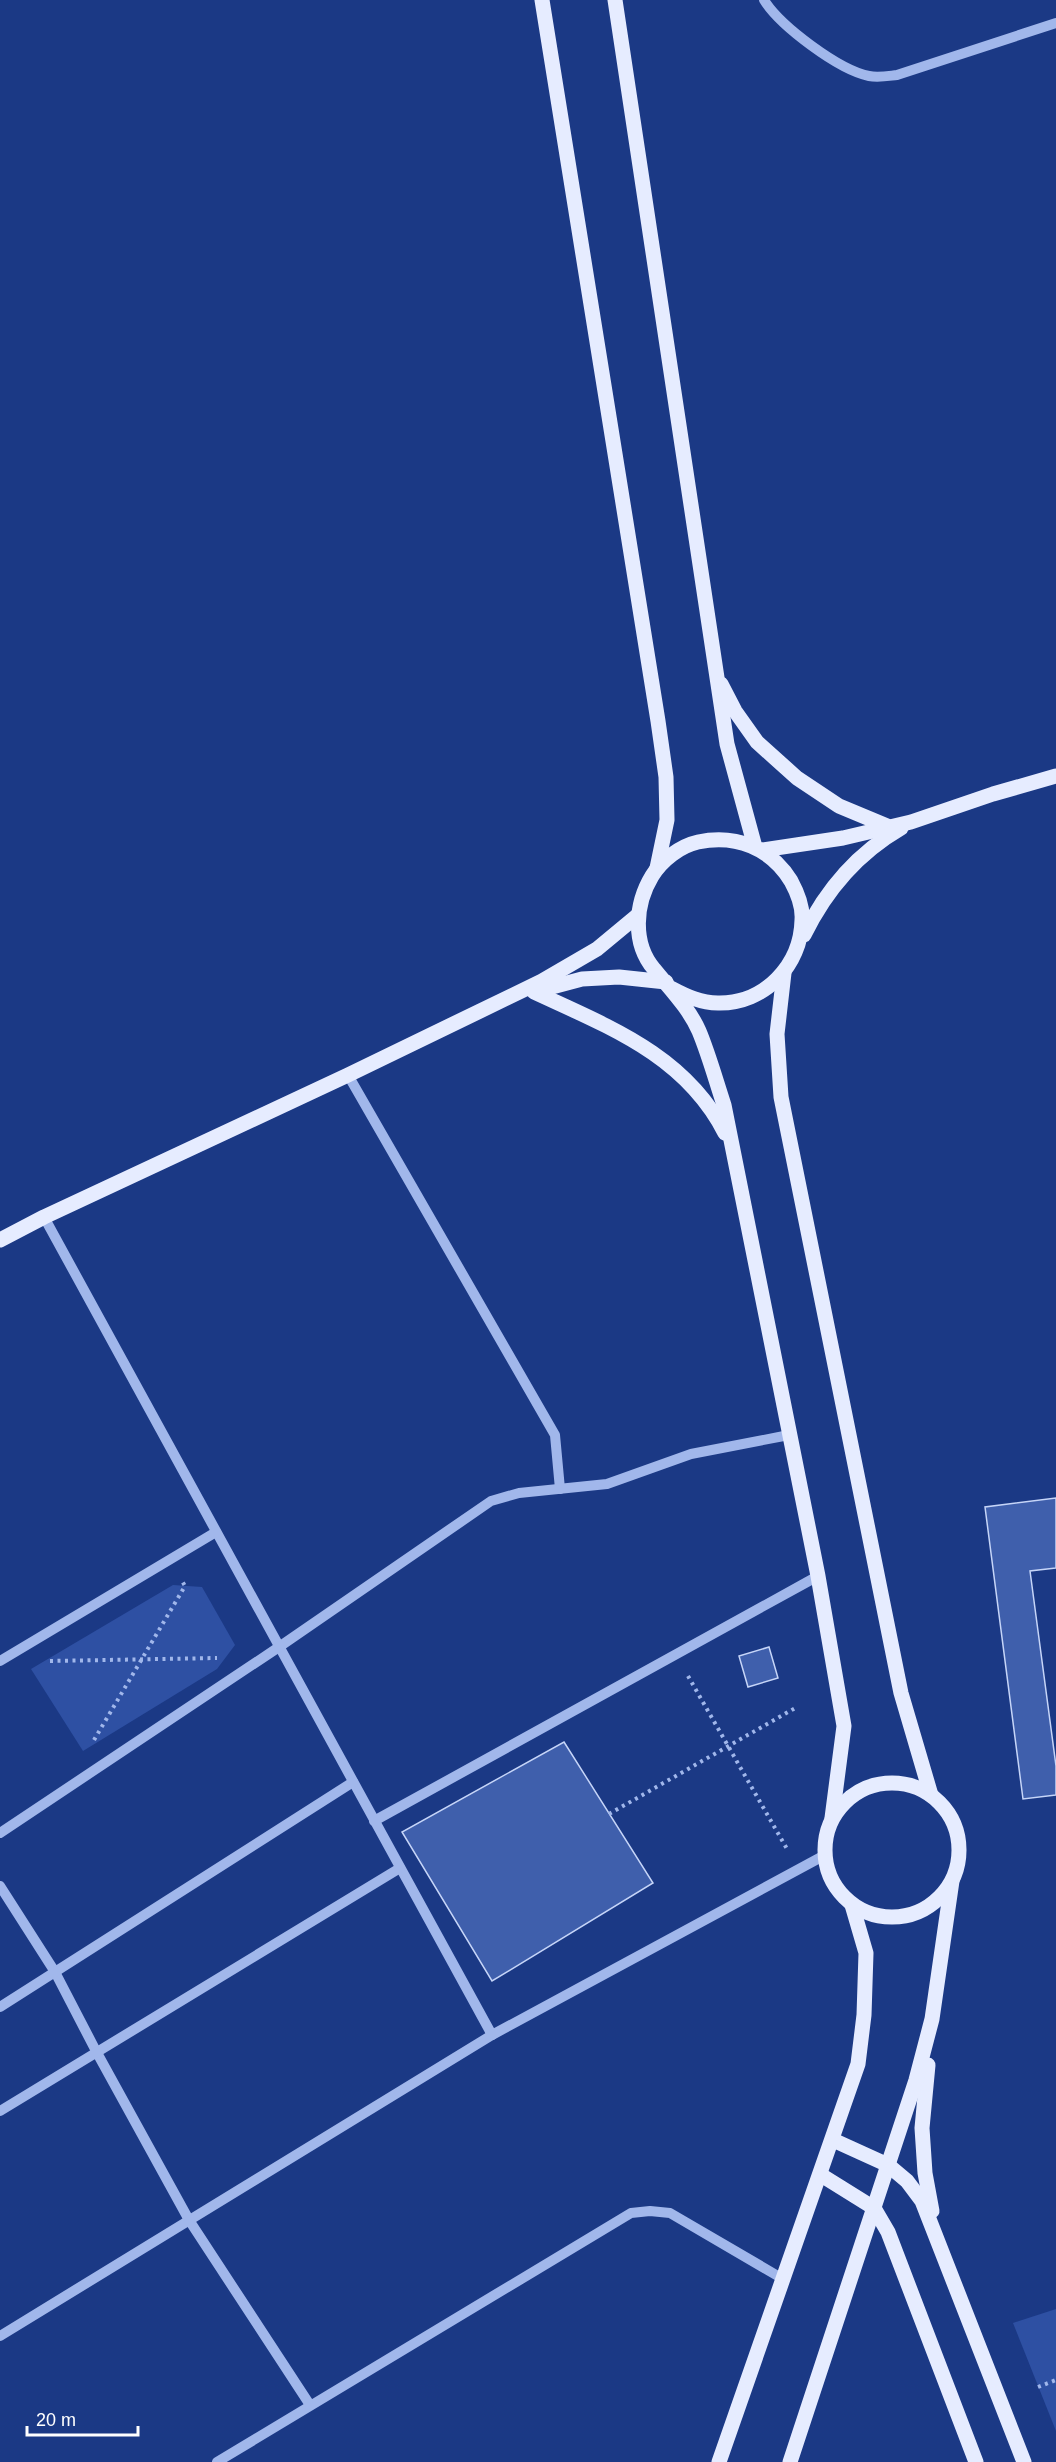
<svg xmlns="http://www.w3.org/2000/svg" width="1056" height="2462" font-family="Helvetica,sans-serif">
<style>
.green{fill:#2e50a3}
.building{fill:#3f5fac;stroke:#c6d5f8;stroke-width:1.5}
.lines{fill:none;stroke-linecap:round;stroke-linejoin:round}
.path{stroke:#a1b7eb;stroke-width:4;stroke-dasharray:3 4.5;stroke-linecap:butt}
.minor{stroke:#a1b7eb;stroke-width:10}
.major{stroke:#e6ecff;stroke-width:15}
</style>
<rect width="100%" height="100%" fill="#1b3985"/>
<g class="green">
<polygon points="173,1585 202,1587 235,1645 217,1669 83,1751 31,1669"/>
<polygon points="1056,2309 1056,2431 1013,2323"/>
</g>
<g class="building">
<polygon points="1056,1498 1056,1568 1030,1571 1056,1766 1056,1795 1023,1799 985,1507"/>
<polygon points="769,1647 778,1678 748,1687 739,1656"/>
<polygon points="564,1742 653,1883 492,1981 402,1832"/>
</g>
<g class="lines">
<g class="path">
<polyline points="50,1661 217,1658"/>
<polyline points="688,1676 787,1849"/>
<polyline points="94,1740 185,1586 182,1581"/>
<polyline points="609,1814 797,1707"/>
<polyline points="1038,2387 1056,2380"/>
</g>
<g class="minor">
<path d="M 764,0 C 780,26 839,70 869,76 C 878,78 888,76 897,75 L 1056,23"/>
<polyline points="348,1075 555,1435 560,1489"/>
<polyline points="44,1217 492,2035"/>
<polyline points="0,1661 216,1532"/>
<polyline points="374,1821 818,1576"/>
<polyline points="0,1833 279,1647 491,1501 519,1493 607,1484 691,1454 789,1435"/>
<polyline points="0,1886 55,1972 96,2051 189,2220 310,2405"/>
<polyline points="0,2007 353,1782"/>
<polyline points="0,2111 400,1868"/>
<polyline points="0,2336 492,2035 825,1855"/>
<polyline points="217,2462 631,2213 650,2211 670,2213 783,2279"/>
</g>
<g class="major">
<polyline points="542,0 658,721 666,777 667,820 657,868"/>
<polyline points="615,0 727,744 755,847"/>
<polyline points="721,684 735,711 757,742 797,778 839,806 887,826"/>
<polyline points="762,850 843,838 911,822 993,794 1056,776"/>
<path d="M 804,935 C 826,890 858,853 901,828"/>
<polyline points="784,973 777,1034 781,1097 901,1693 931,1795"/>
<path d="M 671,988 C 686,996 701,1003 718,1003 C 765,1004 801,965 802,920 C 803,907 797,892 791,881 C 771,848 736,834 698,842 C 680,846 662,860 652,876 C 635,904 632,943 654,969 C 670,989 689,1008 699,1031 C 709,1055 716,1081 724,1105 L 818,1576 L 844,1726 L 832,1818"/>
<polyline points="537,991 582,979 619,977 666,982"/>
<path d="M 534,992 C 609,1027 685,1055 725,1133"/>
<polyline points="0,1240 44,1217 348,1075 542,981 597,949 638,915"/>
<circle cx="892" cy="1850" r="67"/>
<polyline points="928,2065 922,2128 925,2173 932,2211"/>
<polyline points="833,2140 888,2165 907,2181 922,2201 1024,2462"/>
<polyline points="821,2175 874,2208 888,2232 976,2462"/>
<polyline points="719,2462 858,2064 864,2015 866,1953 852,1905"/>
<polyline points="790,2462 916,2080 932,2019 952,1881"/>
</g>
</g>
<path d="M27 2426v9h111v-9" fill="none" stroke="#ffffff" stroke-width="3"/>
<text x="36" y="2426" font-size="18" fill="#ffffff" stroke="#1b3985" stroke-width="4.5" paint-order="stroke">20 m</text>
</svg>
